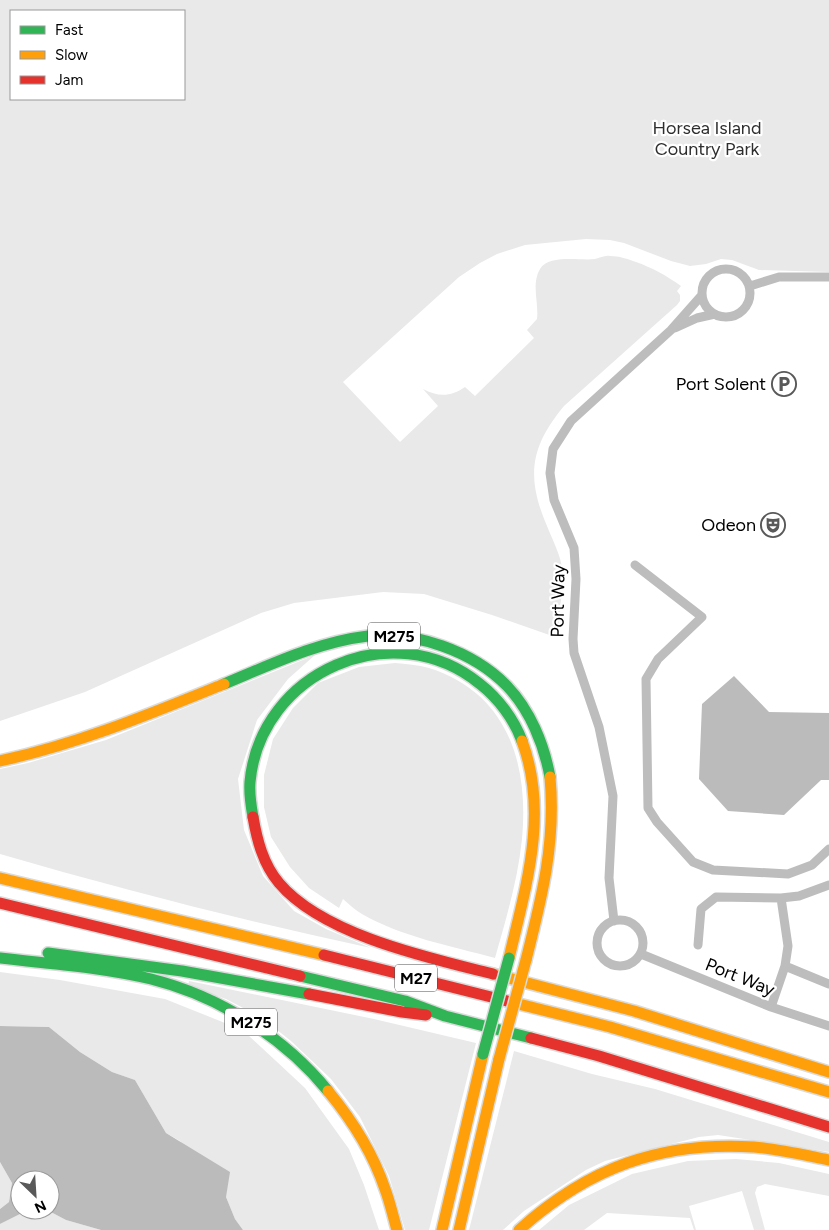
<svg xmlns="http://www.w3.org/2000/svg" width="829" height="1230" viewBox="0 0 829 1230" font-family="Figtree,sans-serif">
	<style>
		.green { fill: #e9e9e9; fill-rule: evenodd }
		.water { fill: #bbb }
		.lines { fill: none; stroke-linecap: round; stroke-linejoin: round }
		.fast-casing { stroke: #dbdbdb; stroke-width: 14 }
		.slow-casing { stroke: #dbdbdb; stroke-width: 14 }
		.jam-casing { stroke: #dbdbdb; stroke-width: 14 }
		.street { stroke: #bdbdbd; stroke-width: 9 }
		.fast { stroke: #30b455; stroke-width: 11 }
		.slow { stroke: #ff9f0a; stroke-width: 11 }
		.jam { stroke: #e5322d; stroke-width: 11 }
		.fast-bridge-casing { stroke: #dbdbdb; stroke-width: 14; stroke-linecap: butt }
		.slow-bridge-casing { stroke: #dbdbdb; stroke-width: 14; stroke-linecap: butt }
		.fast-bridge { stroke: #30b455; stroke-width: 11 }
		.slow-bridge { stroke: #ff9f0a; stroke-width: 11 }
		.labels { text-anchor: middle; dominant-baseline: central; stroke-width: 4.5; stroke-linejoin: round; paint-order: stroke }
		.shield { fill: #fff; stroke: #4c4c4c; stroke-width: 1 }
		.shield-label { font-size: 16px; font-weight: bold; fill: #000 }
		.park-label { font-size: 18px; fill: #2e2e2e; stroke: #fff }
		.poi-label { font-size: 18px; fill: #000; stroke: #fff; text-anchor: end }
		.street-label { font-size: 18px; fill: #000; stroke: #fff }
	</style>
	<rect width="100%" height="100%" fill="#fff"/>
	<path class="green" d="M0,0H829V272L759,270L732,260L721,259L706,264L690,266L671,261L624,243L610,240L586,239L525,245L497,254L480,263L459,277L343,382L400,442L438,406L423,389C438,397 451,397 465,387L475,396L534,338L527,330L537,319C539,303 531,284 540,269C549,254 580,261 595,259C600,258 605,255 610,256C619,256 628,259 636,262C653,268 667,276 681,286L677,291L680,295V301L677,305L564,406C530,447 526,477 547,526C553,541 561,556 563,573C564,582 562,591 561,600C559,612 559,625 558,638L492,615L424,594L383,592L294,603L261,613L85,692L0,721ZM11,11H184V99H11Z
		M315,655L288,679L257,720L238,779L244,830L263,876L294,911L326,929L371,948C246,921 123,890 0,854V769L28,763L106,740Z
		M395,663C406,664 418,665 429,668C508,693 529,764 522,839C518,879 506,919 495,958C451,946 402,937 362,914C355,910 349,904 343,899L339,908L309,888L290,867L271,837L264,807V775L273,739L293,708L318,683L359,667Z
		M0,972L60,980L165,999L230,1025L247,1034L305,1088L349,1149L364,1185L379,1230H243L235,1219L226,1197L180,1141L166,1133L135,1080L112,1072L80,1052L49,1027L0,1026Z
		M189,981L374,1019L476,1043L429,1230H405L389,1176L360,1117L331,1079L291,1041L262,1018L226,999L188,986Z
		M514,1051L592,1074L655,1089L829,1142V1152L718,1135L699,1137L605,1161L586,1170L524,1211L503,1230H469Z
		M736,1159L779,1163L829,1174V1196L765,1184L757,1187L755,1193L765,1230H754L742,1191L689,1206L696,1230H694L690,1218L607,1213L584,1230H539L569,1205L632,1174L688,1161Z
		M0,1162L12,1183L9,1202L0,1209Z
		M28,1210H47L66,1220L101,1230H0V1224Z"/>
	<path class="water" d="M734,676L769,712L829,713V780H821L784,815L728,811L699,779L702,704Z
		M0,1026L49,1027L80,1052L112,1072L135,1080L166,1133L230,1172L226,1197L235,1219L243,1230H101L66,1220L47,1210H50V1180H20V1210H28L0,1224V1209L9,1202L12,1183L0,1162Z"/>
	<g class="lines">
		<defs>
			<path id="fast" d="M224,684C270,665 317,642 368,636C415,631 473,651 507,686C530,710 544,744 550,777
				M253,817C251,806 249,794 250,782C260,672 393,613 480,684C498,698 514,719 522,741
				M48,953L182,971L309,994
				M0,958C50,964 102,967 151,979C219,996 284,1037 328,1091
				M300,976L405,1001L445,1016L531,1038"/>
			<path id="slow" d="M0,761C78,744 150,714 224,684
				M0,878L324,955
				M509,958C526,886 549,813 522,741
				M526,960C542,897 556,842 550,777
				M493,974L634,1011L829,1072
				M507,1001L610,1027L829,1092
				M328,1091C352,1120 373,1153 385,1189C390,1202 393,1216 397,1230
				M442,1230L483,1054
				M459,1230L499,1059
				M519,1230C588,1168 660,1141 754,1147C779,1149 804,1155 829,1160"/>
			<path id="jam" d="M253,817C257,840 263,864 279,883C323,935 429,958 493,974
				M0,903L300,976
				M324,955L507,1001
				M309,994L402,1012L426,1015
				M531,1038L599,1056L829,1127"/>
		</defs>
		<use href="#fast" class="fast-casing"/>
		<use href="#slow" class="slow-casing"/>
		<use href="#jam" class="jam-casing"/>
		<path class="street" d="M702 293a24 24 0 1 1 48 0a24 24 0 1 1-48 0Z
			M750,286L779,277H829
			M675,328L697,318L715,314
			M635,565L702,617L658,659L646,679L648,808L657,822L693,862L713,870L788,874L812,865L829,849
			M597 943a23 23 0 1 1 46 0a23 23 0 1 1-46 0Z
			M614,921L609,878L613,796L599,727L574,653L573,639L576,579L574,548L554,500L550,473L553,449L571,421L671,330L702,295
			M698,945L701,909L716,897L781,898L799,896L829,885
			M641,954L771,1007L829,1026
			M785,966L829,984
			M771,1007L785,966L788,946L781,898"/>
		<use href="#fast" class="fast"/>
		<use href="#slow" class="slow"/>
		<use href="#jam" class="jam"/>
		<defs>
			<path id="fast-bridge" d="M483,1054L509,958"/>
			<path id="slow-bridge" d="M499,1059L526,960"/>
		</defs>
		<use href="#fast-bridge" class="fast-bridge-casing"/>
		<use href="#slow-bridge" class="slow-bridge-casing"/>
		<use href="#fast-bridge" class="fast-bridge"/>
		<use href="#slow-bridge" class="slow-bridge"/>
	</g>
	<defs>
		<symbol id="parking-ring" viewBox="-11 -11 22 22"><circle r="9.5" fill="#fff" stroke="#595959" stroke-width="1.5"/><path d="M-3.5-5.5H1a3.5 3.5 0 0 1 0 7H-1V5.5H-3.5ZM-1-3.4V-.6H.8a1.4 1.4 0 0 0 0-2.8Z" fill="#595959"/></symbol>
		<symbol id="theatre-ring" viewBox="-11 -11 22 22"><circle r="9.5" fill="#fff" stroke="#595959" stroke-width="1.5"/><path d="M-5-5.5Q0-4 5-5.5V0Q5 5 0 6Q-5 5-5 0ZM-3.3-2.5H-1v1.5H-3.3ZM1-2.5H3.3v1.5H1ZM-2.8 1Q0 5.5 2.8 1Z" fill="#595959"/></symbol>
	</defs>
	<g fill-rule="evenodd">
		<use href="#parking-ring" x="770" y="370" width="28" height="28"/>
		<use href="#theatre-ring" x="759" y="511" width="28" height="28"/>
	</g>
	<g class="labels">
		<g class="shield">
			<rect x="368" y="622.5" width="52" height="27" rx="4"/>
			<rect x="395" y="964.5" width="42" height="27" rx="4"/>
			<rect x="225" y="1008.5" width="52" height="27" rx="4"/>
		</g>
		<g class="shield-label">
			<text x="394" y="636">M275</text>
			<text x="416" y="978">M27</text>
			<text x="251" y="1022">M275</text>
		</g>
		<g class="park-label">
			<text x="707" y="128">Horsea Island<tspan x="707" dy="21">Country Park</tspan></text>
		</g>
		<g class="poi-label">
			<text x="766" y="384">Port Solent</text>
			<text x="756" y="525">Odeon</text>
		</g>
		<g class="street-label">
			<text transform="translate(558 601) rotate(-89)">Port Way</text>
			<text transform="translate(740 977) rotate(22)">Port Way</text>
		</g>
	</g>
	<rect x="10" y="10" width="175" height="90" fill="#ffffff" stroke="#999999"/>
	<rect x="20" y="26" width="25" height="8" fill="#30b455" stroke="#999999"/>
	<text x="55" y="35" font-size="15" fill="#000000">Fast</text>
	<rect x="20" y="51" width="25" height="8" fill="#ff9f0a" stroke="#999999"/>
	<text x="55" y="60" font-size="15" fill="#000000">Slow</text>
	<rect x="20" y="76" width="25" height="8" fill="#e5322d" stroke="#999999"/>
	<text x="55" y="85" font-size="15" fill="#000000">Jam</text>
	<g transform="translate(35 1195) rotate(155)"><circle r="24" fill="#ffffff" stroke="#999999"/>
	<path d="M0-4L9 19L0 12L-9 19Z" fill="#595959"/>
	<text y="-8" font-size="14" font-weight="bold" text-anchor="middle" fill="#000000">N</text>
	</g>
</svg>
